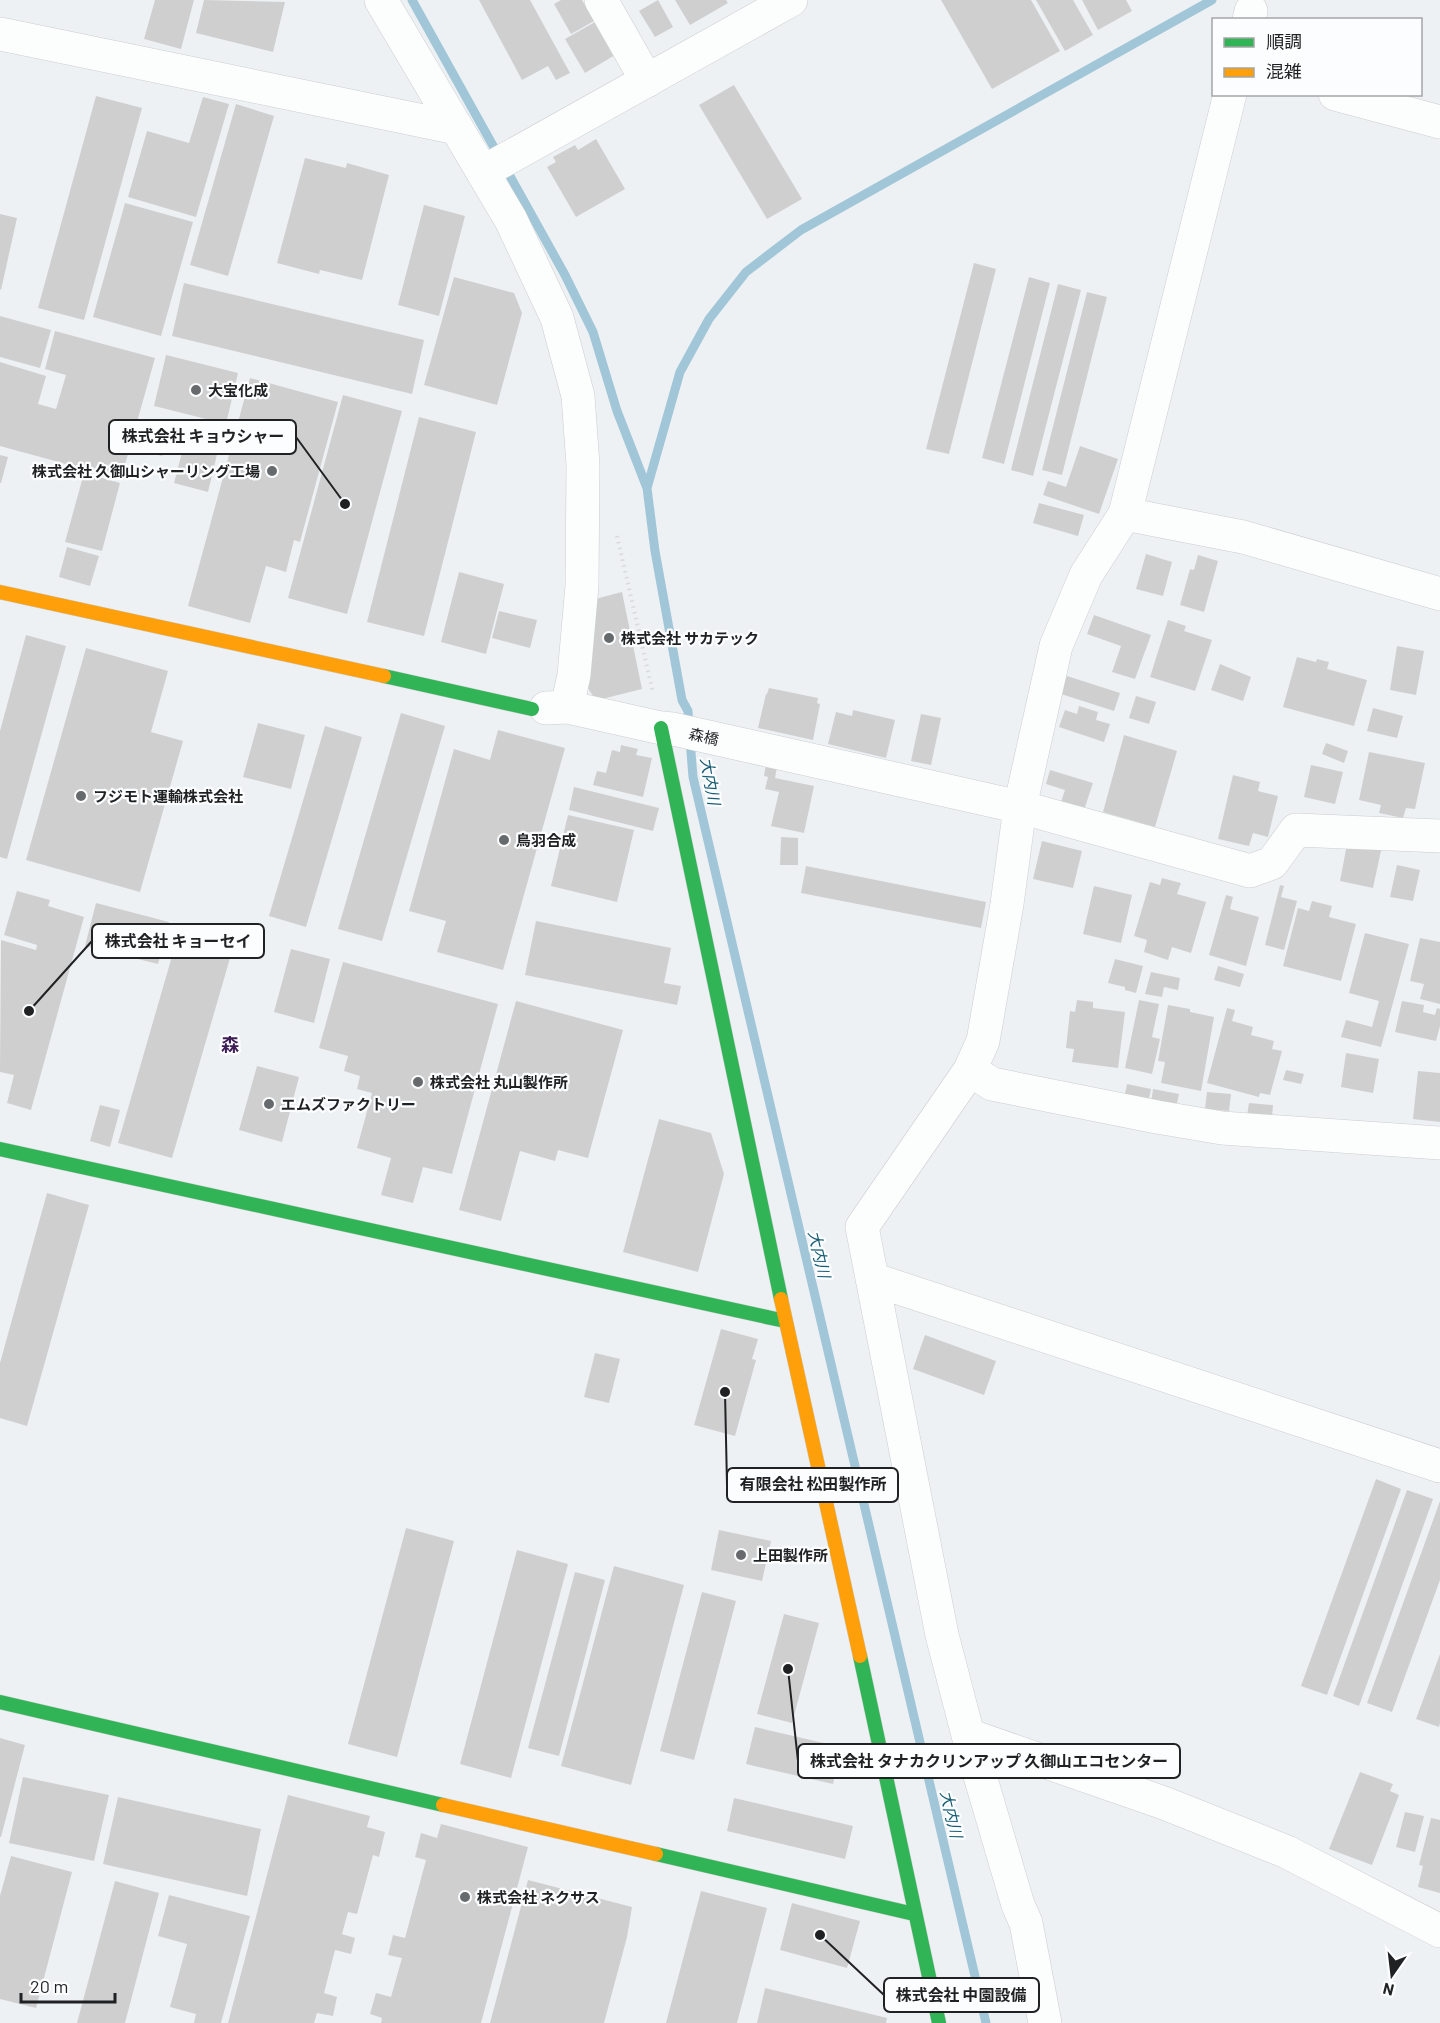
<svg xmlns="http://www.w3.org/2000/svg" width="1440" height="2023" viewBox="0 0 1440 2023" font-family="Barlow,'Noto Sans JP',sans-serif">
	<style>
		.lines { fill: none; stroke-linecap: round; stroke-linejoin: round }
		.stream { stroke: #a0c6d7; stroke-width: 9 }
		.building { fill: #cfcfd0 }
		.street-casing { stroke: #cbced0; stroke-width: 34 }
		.fast-casing { stroke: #cbced0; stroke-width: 15 }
		.slow-casing { stroke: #cbced0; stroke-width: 15 }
		.path { stroke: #d8d9da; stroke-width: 4; stroke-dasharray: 1.5 4.5; stroke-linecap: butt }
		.street { stroke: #fcfdfd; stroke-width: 33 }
		.fast { stroke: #30b455; stroke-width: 14 }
		.slow { stroke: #ff9f0a; stroke-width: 14 }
		.poi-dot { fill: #676a6c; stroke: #fcfdfe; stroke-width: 2 }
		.labels { text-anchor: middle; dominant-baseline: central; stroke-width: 4.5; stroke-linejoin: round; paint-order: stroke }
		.poi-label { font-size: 15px; font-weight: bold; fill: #1f2123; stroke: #fcfdfe; text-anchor: start }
		.street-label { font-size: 15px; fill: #1f2123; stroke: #fcfdfe }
		.water-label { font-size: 16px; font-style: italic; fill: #185d74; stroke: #fcfdfe }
		.quarter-label { font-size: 18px; font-weight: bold; fill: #3e1d54; stroke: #fcfdfe }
		.leader { fill: none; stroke: #1f2123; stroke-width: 2 }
		.callout-dot { fill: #1f2123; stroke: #fcfdfe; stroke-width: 2 }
		.callout { fill: #fcfdfe; stroke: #1f2123; stroke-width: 2 }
		.callout-label { font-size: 16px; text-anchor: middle; font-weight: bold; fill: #1f2123 }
	</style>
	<rect width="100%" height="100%" fill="#eef1f4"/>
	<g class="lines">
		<path class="stream" d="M412,0L565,275L593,332L617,411L647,488L655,551L682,700L688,711L689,726
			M647,488L680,372L709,319L746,272L801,230L1212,0
			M690,740L693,777L986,2023"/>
	</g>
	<path class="building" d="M155,0H194L181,49L144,39Z
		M204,0L285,2L273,52L196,33Z
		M479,0H530L570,73L556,80L548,66L522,80Z
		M561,0H582L594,21L571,34L554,4Z
		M658,0L673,27L655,37L639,11Z
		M675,0H726L728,3L690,25Z
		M941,0H1031L1060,51L992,89Z
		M1036,0H1073L1093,35L1065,51Z
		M1082,0H1126L1132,11L1098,30Z
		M595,22L615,55L585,73L565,39Z
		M734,85L802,199L767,219L699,105Z
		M96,96L142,108L84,320L38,308Z
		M203,97L229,104L196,217L128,197L147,131L189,143Z
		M236,104L274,116L228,276L190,265Z
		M596,139L625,189L576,217L547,167L556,162L553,157L575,145L578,150Z
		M305,158L346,168L347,163L389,175L362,280L320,270L319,274L277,263Z
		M125,203L193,222L161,336L93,317Z
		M424,205L465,216L439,316L398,305Z
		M0,214L17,218L1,290L0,289Z
		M974,263L996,269L949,454L926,449Z
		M454,277L514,293L522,313L497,405L424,385Z
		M1029,277L1050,283L1004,464L982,458Z
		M184,283L424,340L412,394L172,336Z
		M1058,284L1081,290L1033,476L1011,470Z
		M1087,292L1107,297L1062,475L1042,470Z
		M0,316L51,330L40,368L0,357Z
		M55,331L155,358L121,479L0,446V362L46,376L38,404L56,409L66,375L45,369Z
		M166,355L238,373L226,424L154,406Z
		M250,378L338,402L300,542L294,540L286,572L266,566L250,623L188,606Z
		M343,395L402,411L347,614L288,598Z
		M419,417L476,432L424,636L367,622Z
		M143,426L168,432L162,456L137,450Z
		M186,437L219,446L208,492L174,483Z
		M1080,446L1118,459L1099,514L1043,495L1048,481L1066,487Z
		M0,455L8,457L1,483H0Z
		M84,473L120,483L102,551L65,542Z
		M1039,503L1084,515L1078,536L1033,523Z
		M67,547L99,556L90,586L59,577Z
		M1146,554L1172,562L1163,596L1136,589Z
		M1198,555L1218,561L1204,612L1180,605L1190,569L1194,570Z
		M459,572L504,584L486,654L441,642Z
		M622,592L642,689L602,699L593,696L580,676L595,599Z
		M499,611L537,620L530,648L492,638Z
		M1094,615L1151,635L1135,679L1112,672L1121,646L1087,634Z
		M1168,620L1186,626L1184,631L1212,640L1195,691L1150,677Z
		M26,635L66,646L7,859L0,857V731Z
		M1397,646L1424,651L1416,695L1390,690Z
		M86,648L168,671L151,732L183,741L140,892L26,860Z
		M1297,657L1316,662L1317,659L1329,662L1327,669L1367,680L1354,726L1283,707Z
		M1220,664L1251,677L1243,701L1211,690Z
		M1067,676L1120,693L1114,711L1061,694Z
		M769,688L818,698L817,703L820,704L813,740L758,728L766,694H767Z
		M1136,696L1156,702L1149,724L1129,718Z
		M1079,706L1098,712L1096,720L1110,724L1104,742L1059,727L1065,710L1077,714Z
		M1373,708L1403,716L1397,738L1367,731Z
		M853,710L895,720L886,758L828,744L836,712L852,716Z
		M401,713L445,726L382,941L338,929Z
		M921,714L941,718L931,765L911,761Z
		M258,723L305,735L291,789L243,777Z
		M325,726L362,737L306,927L269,916Z
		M498,730L565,748L503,970L437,952L446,921L409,911L454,749L490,760Z
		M1124,735L1177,751L1155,827L1103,812Z
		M1326,743L1348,751L1344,763L1322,754Z
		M621,745L638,749L636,755L652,758L643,797L593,785L597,771L606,773L612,750L620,752Z
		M1369,752L1425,763L1415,809L1406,808L1403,818L1379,813L1381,805L1359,800Z
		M766,764L777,767L775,778L814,786L804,833L771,826L779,792L765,789L768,777L764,776Z
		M1311,765L1343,772L1335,804L1304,797Z
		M1050,770L1093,783L1084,810L1061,802L1065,790L1046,784Z
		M1233,775L1260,782L1258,791L1278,796L1268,837L1253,833L1249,846L1218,839Z
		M574,787L659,808L653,831L569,810Z
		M568,815L634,830L617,902L551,886Z
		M781,837L798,838V865H780Z
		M1348,839L1382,846L1373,888L1340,881Z
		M1042,841L1082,851L1073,888L1033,879Z
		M1397,865L1420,870L1413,901L1390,897Z
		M806,866L986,902L981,928L801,893Z
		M1162,878L1181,883L1177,894L1206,902L1191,953L1172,947L1168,960L1144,952L1147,940L1134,936L1150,882L1160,885Z
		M1280,885L1284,886L1281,897L1297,901L1284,950L1265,945Z
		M1094,886L1132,895L1121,943L1083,934Z
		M17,891L50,900L48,906L84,917L31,1110L7,1103L14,1075L0,1072L1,940L36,950L37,945L4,935Z
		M1226,895L1233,897L1230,909L1259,917L1246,966L1209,955Z
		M1312,901L1332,906L1329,917L1356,924L1341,981L1283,966L1298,908L1309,911Z
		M96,903L169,922L158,964L85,946Z
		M536,921L671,948L664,983L681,986L677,1005L525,975Z
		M181,925L235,941L172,1158L118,1143Z
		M1365,933L1409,944L1381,1047L1341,1037L1346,1020L1372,1027L1379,1001L1349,993Z
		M1420,938L1440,942V1004L1420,999L1424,984L1410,981Z
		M291,949L330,959L314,1023L274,1012Z
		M1115,959L1143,966L1136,993L1125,990V987L1108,983Z
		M343,962L498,1004L452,1174L423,1167L413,1203L381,1195L391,1158L357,1148L372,1093L357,1089L360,1076L344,1071L348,1056L319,1048Z
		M1218,966L1244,974L1240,987L1214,980Z
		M1151,972L1180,978L1178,990L1164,987L1162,997L1145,994Z
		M1077,1000L1093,1002V1008L1125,1012L1118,1068L1072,1062L1074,1049L1066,1048L1070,1011L1075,1012Z
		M1139,1000L1159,1004L1152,1037L1160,1039L1152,1074L1125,1068Z
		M516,1001L623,1030L588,1158L558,1150L555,1161L520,1151L501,1221L459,1210Z
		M1402,1001L1424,1005L1423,1012L1435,1015L1437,1008L1440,1009V1026L1436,1041L1395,1032Z
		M1168,1005L1190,1009V1012L1214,1017L1201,1091L1161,1083L1165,1062L1158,1061Z
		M1227,1008L1235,1010L1232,1021L1253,1027L1251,1035L1274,1041L1272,1049L1282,1051L1270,1095L1260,1093L1259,1097L1207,1083Z
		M1346,1053L1379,1059L1373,1093L1341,1087Z
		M257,1066L299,1077L282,1142L239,1130Z
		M1286,1070L1304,1074L1301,1084L1283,1080Z
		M1418,1071L1440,1073V1122L1413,1119Z
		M1127,1084L1151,1089L1149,1099L1125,1094Z
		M1153,1089L1179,1094L1176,1108L1151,1103Z
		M1207,1092L1231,1094L1229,1111L1205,1109Z
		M1249,1103L1273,1105L1272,1118L1247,1116Z
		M100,1105L120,1110L110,1147L90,1141Z
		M659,1119L711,1133L724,1174L698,1272L623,1252Z
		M47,1193L89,1205L27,1426L0,1418V1363Z
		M721,1329L758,1339L752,1359L756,1360L735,1436L694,1425Z
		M925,1335L996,1361L984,1395L913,1369Z
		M595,1353L620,1359L609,1403L584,1397Z
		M1376,1479L1401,1489L1327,1695L1301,1686Z
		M1407,1490L1433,1499L1359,1706L1333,1696Z
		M1440,1501V1580L1392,1712L1367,1703Z
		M406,1528L454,1541L397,1757L348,1744Z
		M719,1530L771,1541L762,1581L711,1570Z
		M517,1550L568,1564L511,1778L460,1764Z
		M614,1566L684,1585L631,1785L561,1766Z
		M575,1572L605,1580L559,1756L528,1748Z
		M702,1592L736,1601L694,1760L660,1751Z
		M784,1614L819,1623L792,1723L757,1714Z
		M1440,1654V1723L1439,1727L1416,1719Z
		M755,1727L841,1747L833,1784L746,1764Z
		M0,1738L25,1745L1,1837H0Z
		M1360,1772L1393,1784L1390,1791L1399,1795L1372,1865L1329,1849Z
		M23,1777L109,1795L94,1861L9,1843Z
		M288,1795L370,1816L367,1827L385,1832L379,1857L373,1855L357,1914L348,1912L342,1934L355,1938L351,1954L335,1950L324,1993L337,1997L333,2016L317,2013L314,2023H228Z
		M118,1797L261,1829L247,1896L103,1864Z
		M734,1798L853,1826L845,1859L727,1831Z
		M1405,1812L1424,1816L1415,1852L1396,1847Z
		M1431,1818L1440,1820V1893L1418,1887L1423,1866L1419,1865Z
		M441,1824L528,1847L481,2023H381L382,2018L370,2014L376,1993L391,1997L402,1958L388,1955L393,1935L405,1938L426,1860L415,1857L421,1833L437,1838Z
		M11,1856L72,1872L36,2008L0,1999V1896Z
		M528,1880L632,1907L627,1937L604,2023H490Z
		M115,1881L159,1893L125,2023H77Z
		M701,1891L767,1908L737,2023H666Z
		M169,1895L250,1916L221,2023H194L196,2014L170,2007L187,1944L158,1936Z
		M792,1903L860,1921L847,1968L780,1950Z
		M765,1988L887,2018L886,2023H757Z"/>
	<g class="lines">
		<defs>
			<path id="street" d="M381,0L511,220L557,318L578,396L583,465L582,586L574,675L567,707L546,708
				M601,0L647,81
				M1249,20L1251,11
				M0,34L457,128
				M1335,94L1440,122
				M483,172L791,0
				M1125,514L1230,94
				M567,707L661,728L673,729L1020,807L1250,871L1272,863L1296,830L1440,836
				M970,1070L992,1084L1157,1117L1222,1128L1440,1143
				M872,1279L1440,1466
				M968,1735L1164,1803L1287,1852L1440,1931
				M1045,2023L1026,1923L1018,1905L968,1735L942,1635L862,1227L970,1070L983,1041L1007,904L1020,807L1056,646L1086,575L1125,514L1243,537L1440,594"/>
			<path id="fast" d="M384,676L532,709
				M661,728L781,1299
				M0,1149L785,1321
				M860,1656L939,2023
				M0,1702L443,1805
				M656,1854L914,1914"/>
			<path id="slow" d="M0,592L384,676
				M781,1299L860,1656
				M443,1805L656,1854"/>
		</defs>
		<use href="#street" class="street-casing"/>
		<use href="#fast" class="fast-casing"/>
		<use href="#slow" class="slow-casing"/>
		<path class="path" d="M617,536L653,693"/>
		<use href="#street" class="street"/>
		<use href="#fast" class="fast"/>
		<use href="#slow" class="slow"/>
	</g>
	<g class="poi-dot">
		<circle cx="196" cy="390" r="6"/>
		<circle cx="272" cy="471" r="6"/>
		<circle cx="609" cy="638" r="6"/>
		<circle cx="81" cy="796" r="6"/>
		<circle cx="504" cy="840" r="6"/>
		<circle cx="418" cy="1082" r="6"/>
		<circle cx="269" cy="1104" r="6"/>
		<circle cx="741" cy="1555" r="6"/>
		<circle cx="465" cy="1897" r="6"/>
	</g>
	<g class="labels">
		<g class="poi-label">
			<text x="208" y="390">大宝化成</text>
			<text x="260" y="471" text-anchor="end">株式会社 久御山シャーリング工場</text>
			<text x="621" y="638">株式会社 サカテック</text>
			<text x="93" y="796">フジモト運輸株式会社</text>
			<text x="516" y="840">鳥羽合成</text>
			<text x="430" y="1082">株式会社 丸山製作所</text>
			<text x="281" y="1104">エムズファクトリー</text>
			<text x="753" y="1555">上田製作所</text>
			<text x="477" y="1897">株式会社 ネクサス</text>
		</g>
		<g class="street-label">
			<text transform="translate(704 736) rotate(13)">森橋</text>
		</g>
		<g class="water-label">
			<text transform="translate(711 781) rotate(80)">大内川</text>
			<text transform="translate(820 1254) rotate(77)">大内川</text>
			<text transform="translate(952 1814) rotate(77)">大内川</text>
		</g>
		<g class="quarter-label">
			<text x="230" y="1044">森</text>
		</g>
	</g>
	<path class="leader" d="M345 504L296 437M29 1011L92 941M725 1392L727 1485M788 1669L798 1761M820 1935L884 1995"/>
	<g class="callout-dot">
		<circle cx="345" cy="504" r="6"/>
		<circle cx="29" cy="1011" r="6"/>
		<circle cx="725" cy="1392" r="6"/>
		<circle cx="788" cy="1669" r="6"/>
		<circle cx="820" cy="1935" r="6"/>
	</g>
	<g class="callout">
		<rect x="109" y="420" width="187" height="34" rx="6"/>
		<rect x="92" y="924" width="172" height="34" rx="6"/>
		<rect x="727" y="1468" width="171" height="34" rx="6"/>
		<rect x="798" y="1744" width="382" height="34" rx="6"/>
		<rect x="884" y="1978" width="155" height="34" rx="6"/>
	</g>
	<g class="callout-label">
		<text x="203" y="442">株式会社 キョウシャー</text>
		<text x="178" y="947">株式会社 キョーセイ</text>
		<text x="813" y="1490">有限会社 松田製作所</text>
		<text x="989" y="1767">株式会社 タナカクリンアップ 久御山エコセンター</text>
		<text x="961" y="2001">株式会社 中園設備</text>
	</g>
	<rect x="1212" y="18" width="210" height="78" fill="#fcfdfe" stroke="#a4a5a6" stroke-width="1.5"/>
	<rect x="1224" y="38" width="30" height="9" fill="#30b455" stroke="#a4a5a6" stroke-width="1.5"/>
	<text x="1266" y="48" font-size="18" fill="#1f2123">順調</text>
	<rect x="1224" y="68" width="30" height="9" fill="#ff9f0a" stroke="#a4a5a6" stroke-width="1.5"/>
	<text x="1266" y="78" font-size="18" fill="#1f2123">混雑</text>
	<g transform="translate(1392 1975) rotate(194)" stroke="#fcfdfe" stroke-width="4.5" paint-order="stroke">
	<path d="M0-4.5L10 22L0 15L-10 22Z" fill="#1f2123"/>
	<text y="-9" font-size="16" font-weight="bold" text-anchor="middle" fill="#1f2123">N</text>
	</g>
	<path d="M21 1993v9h94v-9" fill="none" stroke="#1f2123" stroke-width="3"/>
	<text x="30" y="1993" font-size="18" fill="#1f2123" stroke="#fcfdfe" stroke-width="4.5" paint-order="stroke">20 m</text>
</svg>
